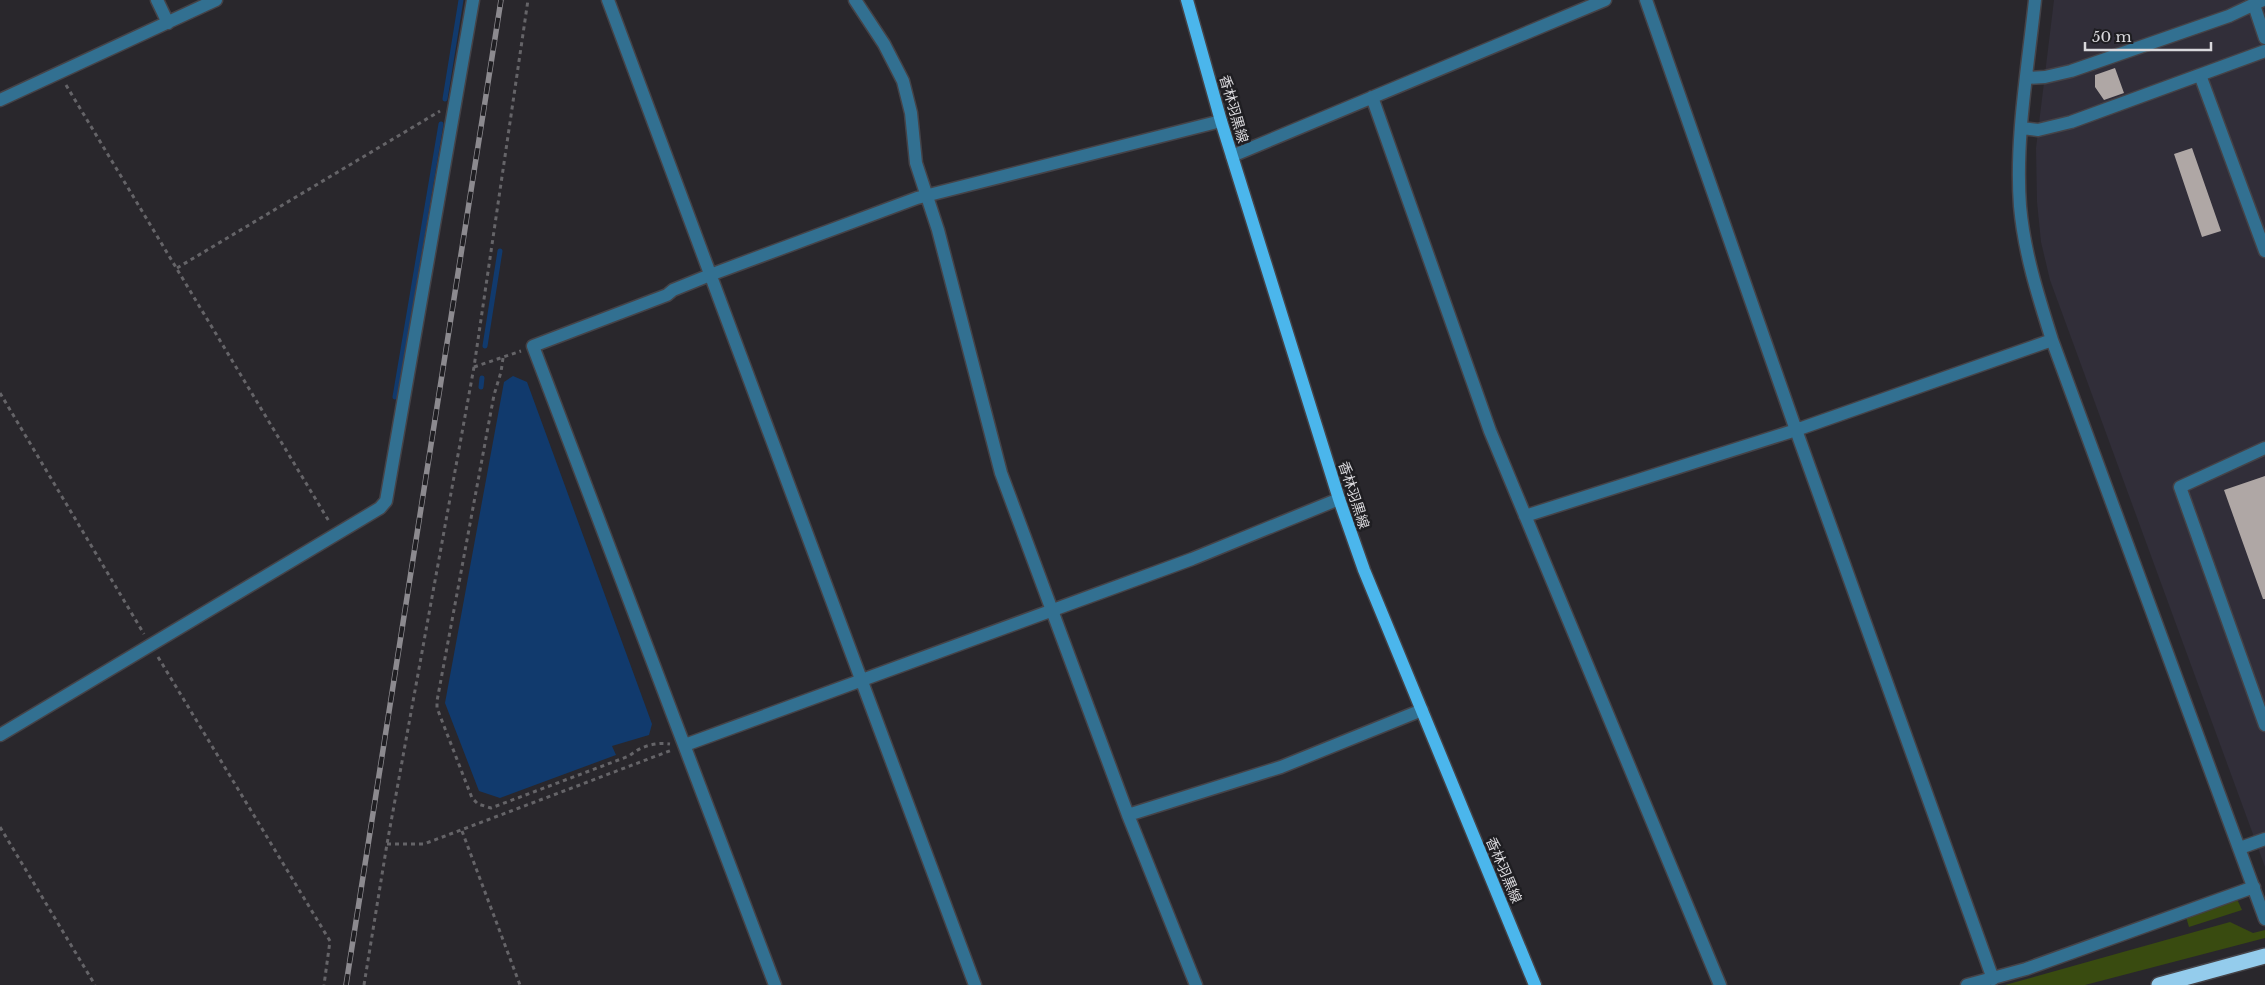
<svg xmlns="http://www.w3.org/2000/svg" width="2265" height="985" viewBox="0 0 2265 985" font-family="'Libre Baskerville','Noto Sans JP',serif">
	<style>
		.built { fill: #312e39 }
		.green { fill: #394b10 }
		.water { fill: #113a6d }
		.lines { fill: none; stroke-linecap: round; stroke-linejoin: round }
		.stream { stroke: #113a6d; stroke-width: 5 }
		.building { fill: #afa7a5 }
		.minor-casing { stroke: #454348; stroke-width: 15 }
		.major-casing { stroke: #454348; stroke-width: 15 }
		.highway-casing { stroke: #454348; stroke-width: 18 }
		.path { stroke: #656468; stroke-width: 3; stroke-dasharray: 4 4; stroke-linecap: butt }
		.minor { stroke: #327091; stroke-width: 12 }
		.major { stroke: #4bb6ec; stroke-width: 12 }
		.highway { stroke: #94ccec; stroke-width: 15 }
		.rail-casing { stroke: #8c8a8f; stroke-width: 5.5 }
		.rail { stroke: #1f1e22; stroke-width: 4; stroke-dasharray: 11; stroke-linecap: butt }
		.labels { text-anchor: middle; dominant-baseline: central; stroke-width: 5; stroke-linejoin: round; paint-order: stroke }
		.street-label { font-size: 14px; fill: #d9d8dc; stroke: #1f1e22 }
	</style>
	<rect width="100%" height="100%" fill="#29272c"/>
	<path class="built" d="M2054,0H2265V867L2050,280L2041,242L2037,202L2036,148Z"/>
	<path class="green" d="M2237,899L2242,910L2189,927L2186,917Z
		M2230,922L2253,933L2265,930V938L2085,985H2005Z"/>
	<path class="water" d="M513,376L527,382L652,724L649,735L612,746L616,755L500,798L479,791L445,703L504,382Z"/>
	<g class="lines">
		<path class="stream" d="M445,99L461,0
			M485,346L500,251
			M481,387L482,378
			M395,397L441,124"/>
	</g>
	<path class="building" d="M2115,68L2124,93L2104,100L2095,87V75Z
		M2192,148L2221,231L2202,237L2174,154Z
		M2265,476V599H2263L2224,490Z"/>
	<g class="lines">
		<defs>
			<path id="minor" d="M157,0L168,23
				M608,0L975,985
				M855,0L884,44L903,81L911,113L916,163L938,230L1001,473L1128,815L1196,985
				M1646,0L1796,430L1993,979
				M2035,0C2028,67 2015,139 2020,206C2024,252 2038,296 2052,340L2265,919
				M2254,5L2265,38
				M2200,75L2265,251
				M2027,78L2045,77L2071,71L2229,16L2263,0
				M1372,97L1490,431L1720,985
				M0,100L216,0
				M2022,128L2038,130L2071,122L2265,51
				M1232,156L1605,0
				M2265,448L2180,487L2265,725
				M1525,516L1796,430L2052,340
				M0,735L380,508L386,501L473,0
				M685,745L1192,559L1339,499
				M1128,815L1281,767L1422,710
				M2240,848L2265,839
				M775,985L533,346L667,295L673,290L710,275L917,198L1221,121
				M1967,985L2026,969L2254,887"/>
			<path id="major" d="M1187,0L1221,121L1339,499L1364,570L1535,985"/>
			<path id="highway" d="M2159,985L2265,956"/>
		</defs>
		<use href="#minor" class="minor-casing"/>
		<use href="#major" class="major-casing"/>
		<use href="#highway" class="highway-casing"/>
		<path class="path" d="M66,85L330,523
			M177,268L440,111
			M503,358L501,372L494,395L437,701V708L472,798L478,804L491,808L629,756C641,746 655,742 670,744
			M474,367L521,351
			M0,393L144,634
			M158,657L330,941L324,985
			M0,827L95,985
			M462,831L520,985
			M387,844H424L672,750
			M364,985L387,844L474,367L528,0"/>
		<use href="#minor" class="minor"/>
		<use href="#major" class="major"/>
		<use href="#highway" class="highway"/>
		<defs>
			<path id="rail" d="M346,985L501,0"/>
		</defs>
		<use href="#rail" class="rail-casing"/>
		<use href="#rail" class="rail"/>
	</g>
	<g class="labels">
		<g class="street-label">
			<text transform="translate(1234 109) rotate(74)">香林羽黒線</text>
			<text transform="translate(1354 495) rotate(72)">香林羽黒線</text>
			<text transform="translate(1504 870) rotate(67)">香林羽黒線</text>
		</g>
	</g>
	<path d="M2085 42v8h126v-8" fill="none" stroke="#d9d8dc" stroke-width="2.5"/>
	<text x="2092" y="42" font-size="15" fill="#d9d8dc" stroke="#1f1e22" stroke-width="4" paint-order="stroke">50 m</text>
</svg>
